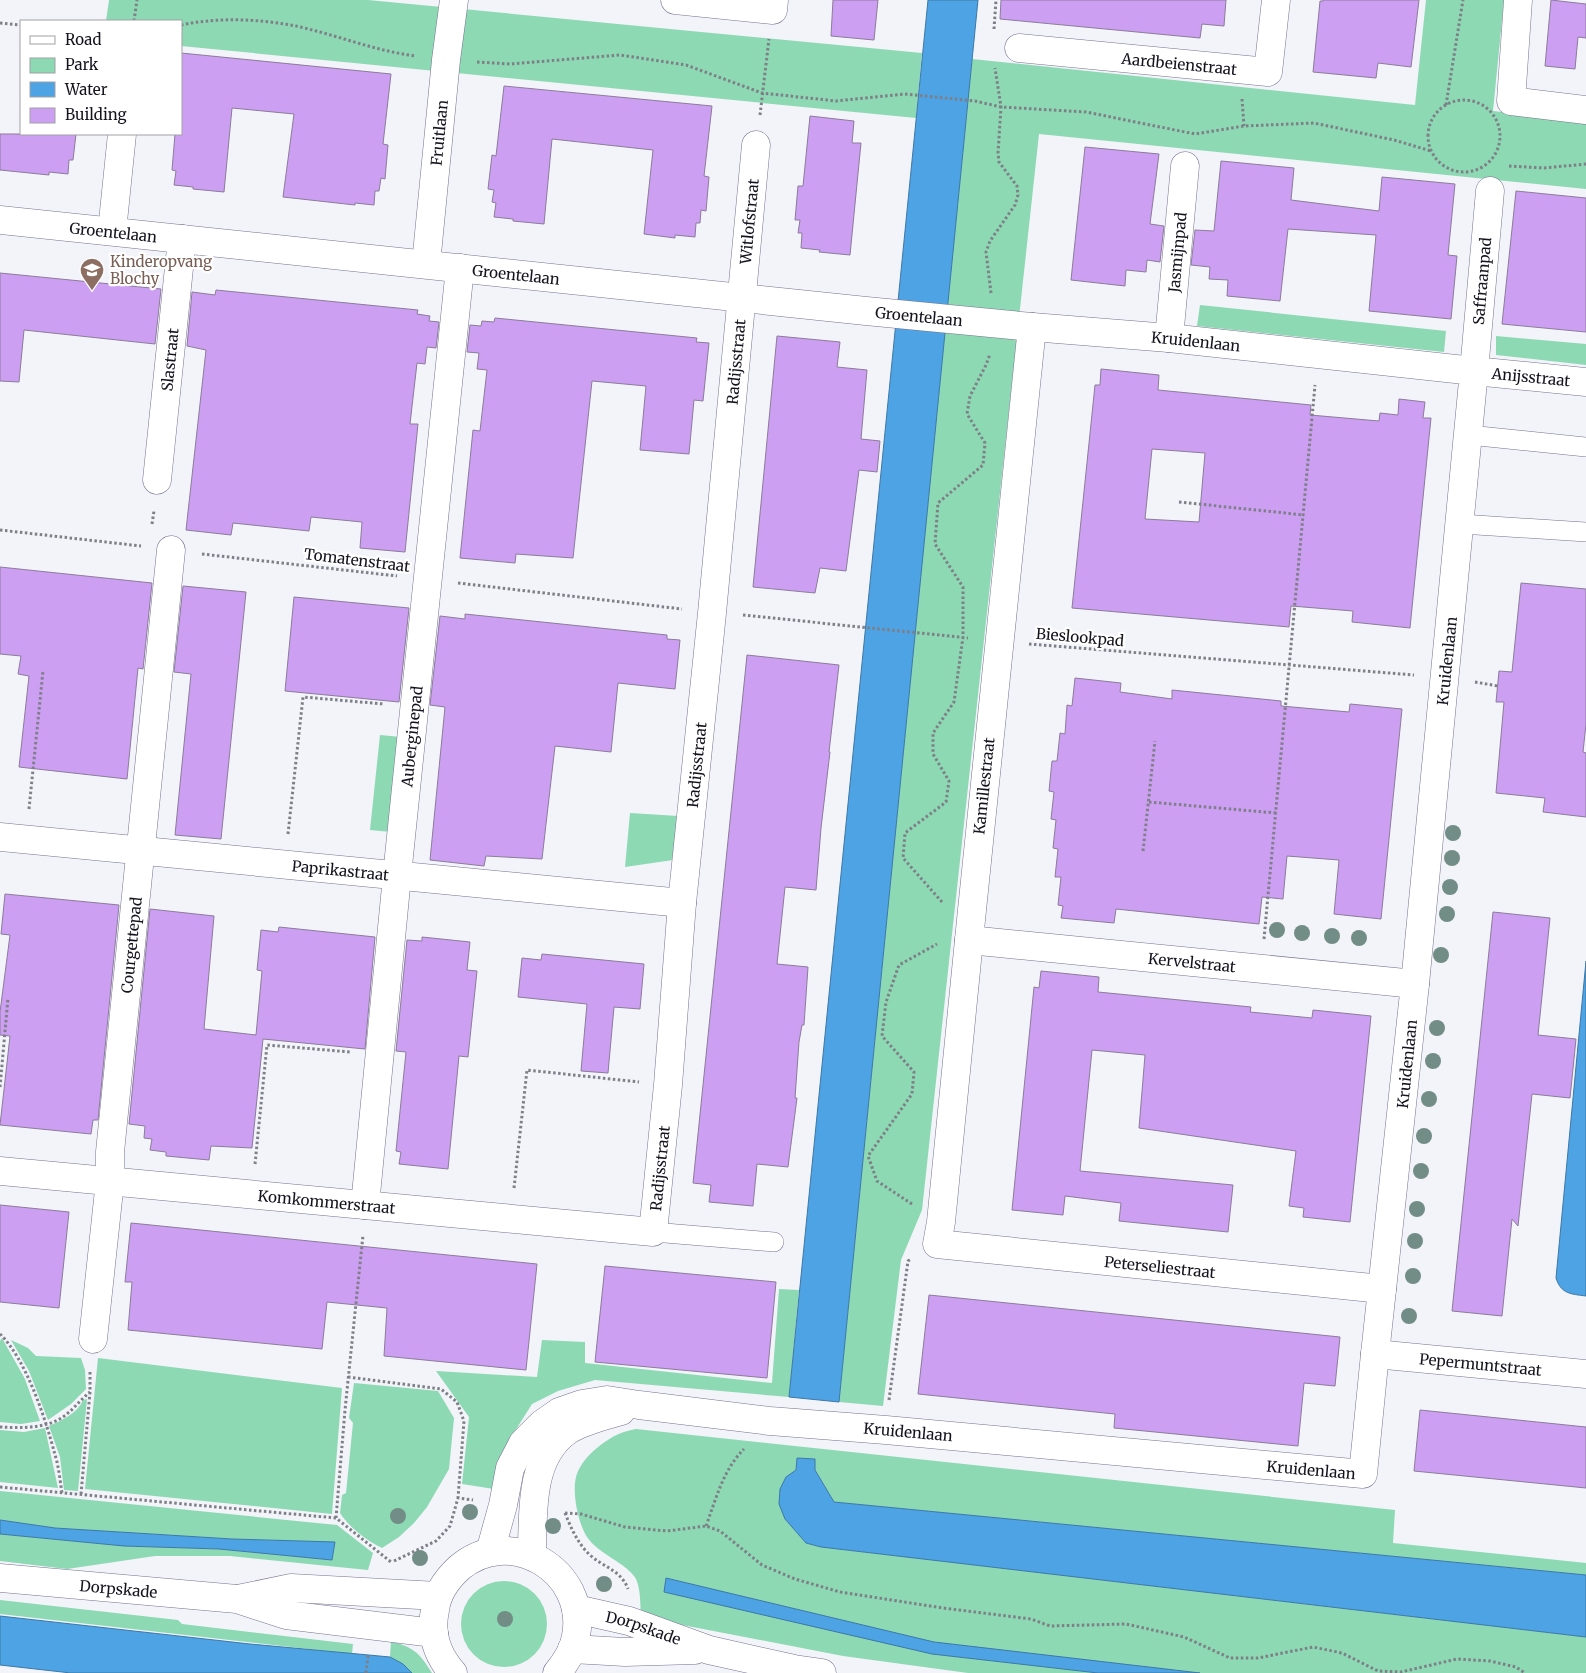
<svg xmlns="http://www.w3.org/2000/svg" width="1586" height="1673" viewBox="0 0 1586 1673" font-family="Merriweather,serif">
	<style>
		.green { fill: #8cd9b3 }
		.water { fill: #4da3e3; stroke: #3c78a8 }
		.building { fill: #cc9ff3; stroke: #8b7c98; fill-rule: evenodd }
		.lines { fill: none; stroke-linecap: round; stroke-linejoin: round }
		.lane-casing { stroke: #767290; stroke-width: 20 }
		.street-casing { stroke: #767290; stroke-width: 29 }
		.secondary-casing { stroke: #767290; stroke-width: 29 }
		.path { stroke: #7f7f88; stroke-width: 3; stroke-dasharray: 2.5 2.5; stroke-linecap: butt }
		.lane { stroke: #fff; stroke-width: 19 }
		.street { stroke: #fff; stroke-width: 28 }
		.secondary { stroke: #fff; stroke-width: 28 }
		.tree { fill: #718d85 }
		.labels { text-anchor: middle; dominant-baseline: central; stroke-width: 4.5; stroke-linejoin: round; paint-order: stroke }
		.street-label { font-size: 15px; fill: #14131e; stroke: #fff }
		.education-label { font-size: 15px; fill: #785e54; stroke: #fff; text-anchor: start }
	</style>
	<rect width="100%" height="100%" fill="#f3f3fa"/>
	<path class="green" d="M109,0H368L922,53L916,118L181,46V21H106Z
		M1426,0H1504L1493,111L1586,121V189L1039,134L922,1210L901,1260L883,1406L839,1402L972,59L1415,105Z
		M1200,305L1446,331L1444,352L1197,326Z
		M1496,336L1586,344V365L1496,355Z
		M380,735L401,737L391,832L370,830Z
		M630,813L678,816L673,860L625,867Z
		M779,1289L799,1290L789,1397L595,1380L558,1391L532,1404L505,1447L494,1489L462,1484L469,1417L436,1371L537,1377L542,1340L585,1342V1363L772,1383Z
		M2,1338L25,1379L40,1421L21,1424L0,1422V1341Z
		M11,1340L28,1348L36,1356L81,1358L85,1370L86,1389L71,1404L48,1420L29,1371Z
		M98,1358L342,1388L332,1514L85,1489Z
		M354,1383L438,1391L454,1418L449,1469L427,1507L414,1523L399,1537L382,1548C366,1540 350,1528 340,1513L342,1495L346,1493L353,1423L349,1418Z
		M87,1399L78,1491L64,1490L60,1457L49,1426C62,1420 77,1414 83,1400Z
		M45,1428L58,1488L0,1482V1430L24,1432Z
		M636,1429L1395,1510L1393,1543L1586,1563V1575L834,1502L815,1470V1459L797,1458L796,1470L786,1477L785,1519L806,1543L821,1547L1586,1637V1673H968L843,1656L641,1617C640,1605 641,1590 636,1579C627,1563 598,1554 587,1537C578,1523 572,1493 576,1477C581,1458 604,1440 621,1433C626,1431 631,1430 636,1429Z
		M0,1491L337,1525L373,1553L368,1570L230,1556H155L67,1569L0,1561V1534L124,1546L219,1549L332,1560L335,1543L232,1539L55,1528L0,1520Z
		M461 1624a43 43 0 1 1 86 0a43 43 0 1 1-86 0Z
		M0,1600L178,1620L182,1624L353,1644L352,1654L0,1614Z
		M391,1641C414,1648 419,1652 432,1673H412L403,1664L390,1657Z"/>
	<path class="water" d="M928,0H978L839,1402L789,1397Z
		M1586,961V1296C1571,1294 1561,1294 1556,1278Z
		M797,1458L815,1459V1470L834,1502L1586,1575V1637L821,1547L806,1543L785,1519L779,1504L780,1489L786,1477L796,1470Z
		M0,1520L55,1528L232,1539L335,1542L332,1560L219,1549L124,1546L0,1534Z
		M666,1578L934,1642L1200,1673H1098L932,1654L664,1592Z
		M0,1616L250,1644L390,1657L403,1664L412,1673H71L0,1665Z"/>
	<path class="building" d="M833,0H878L874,40L831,36Z
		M1001,0H1226L1224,26L1202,24L1200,38L1000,19Z
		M1323,0H1419L1411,67L1378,63L1376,78L1313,72L1320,1H1323Z
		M1551,0L1586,4V38L1578,37L1575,69L1545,66Z
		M181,53L391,74L383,144L388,145L385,179L381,178L379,191H375L374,205L355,203V205L283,197L294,114L232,108L224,192L193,189V187L174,185L176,171L172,170L175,134H181Z
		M504,86L712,106L704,176L709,177L706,211L701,210L700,223H696L695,237L675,235V238L644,234L653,150L552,139L544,224L513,221V219L494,217L496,203L492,202L494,190L488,189L492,155L496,156Z
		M810,116L854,121L852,143H861L850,255L819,252L820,250L801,248L802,233H798L800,220H795L798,186H803Z
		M0,134H76L73,160H69L68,174L49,172V175L0,170Z
		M1085,147L1159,154L1150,224L1164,226L1160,262L1147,260L1146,272L1126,270L1125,286L1071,280Z
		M1221,161L1294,168L1291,200L1379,211L1382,177L1455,184L1448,255L1457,256L1451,319L1369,311L1376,235L1288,229L1280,301L1227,296L1228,280L1209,279L1210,267L1191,265L1195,230L1214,231Z
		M1516,191L1586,198V332L1502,324Z
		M0,273L161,289L155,344L24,330L19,382L0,381Z
		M216,290L418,310L417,314L430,316L429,321L439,322L436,348L427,347L425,364L417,363L410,424H418L405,552L360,548L362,522L311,517L309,531L233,523L231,535L186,530L206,350L187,346L192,292L215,295Z
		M495,318L697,338L696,342L709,343L703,401L694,400L689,454L640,450L646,386L592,381L573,558L516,554L515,563L460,558L473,430L480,431L487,370L477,369L479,353L467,352L470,325L481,326L482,321L494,322Z
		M777,336L840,342L837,367L867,370L861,439L880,441L877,472L859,470L846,571L820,568L815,593L753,587Z
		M1101,369L1159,375L1158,390L1311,405L1310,415L1379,421L1380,413L1398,415L1399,399L1425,402L1423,418H1431L1410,628L1352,622L1353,611L1291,606L1289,627L1072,608L1095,385H1100ZM1152,449L1205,453L1199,522L1145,519Z
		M0,567L152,583L143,669L138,668L127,779L19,767L29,676L18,674L21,656L0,654Z
		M1521,583L1586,589V724L1583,752L1586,753V817L1543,812L1545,798L1496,793L1504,702H1496L1499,671L1512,672Z
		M183,586L246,592L221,839L175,835L191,674L174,672Z
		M294,597L409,608L399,702L285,691Z
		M465,614L667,635V639L680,640L675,689L618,683L611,752L555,746L542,859L486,856L484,866L430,860L445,707L430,705L440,616L465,619Z
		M747,655L839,665L829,752H830L821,828L816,890L785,887L777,964L808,967L804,1025H802L799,1042L795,1098H797L788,1167L757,1164L753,1206L709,1202L711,1185L693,1183Z
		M1075,678L1121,683L1120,692L1172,699V690L1281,701V706L1349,712L1350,704L1402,709L1381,919L1334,914L1339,860L1287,856L1283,899L1262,897L1259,924L1116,909L1114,923L1061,918L1063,906L1058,905L1061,877H1055L1058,849L1053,848L1056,820L1051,819L1054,792L1049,791L1052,761H1057L1060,733L1065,734L1067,705L1072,706Z
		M5,894L119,905L98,1120H93L91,1134L0,1125L10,1036L0,1035V1012L10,935L1,934Z
		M150,909L214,916L204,1029L256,1035L262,971L257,970L261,930L278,932L279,927L375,937L365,1049L263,1039L252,1148L211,1146L209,1160L166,1156V1152L150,1150L152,1139L144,1138L145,1126L129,1124Z
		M1493,912L1550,918L1538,1035L1576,1039L1570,1098L1532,1094L1518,1226L1512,1219L1502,1316L1452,1311Z
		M422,937L470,942L467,970L477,971L468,1057L459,1056L448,1169L399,1164L401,1152L396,1151L406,1052L396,1051L407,940L422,941Z
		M542,954L644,964L640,1009L614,1007L608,1073L581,1071L587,1004L518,997L522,958L541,960Z
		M1041,971L1099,977L1098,992L1251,1007L1250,1012L1312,1018L1313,1010L1371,1016L1350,1222L1303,1217L1304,1208L1289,1206L1296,1151L1139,1128L1145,1055L1092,1050L1080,1171L1233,1185L1228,1232L1119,1221L1121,1203L1065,1196L1063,1215L1012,1210L1034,987L1039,988Z
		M0,1205L69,1212L59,1308L0,1302Z
		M131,1223L537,1264L526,1370L384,1356L387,1308L327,1302L322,1349L128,1330L132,1282H125Z
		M605,1266L776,1282L767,1378L595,1362Z
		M929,1295L1340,1337L1335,1386L1304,1383L1298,1446L1114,1428L1115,1414L918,1394Z
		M1420,1410L1586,1427V1488L1414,1471Z"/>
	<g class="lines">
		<defs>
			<path id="lane" d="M1469,435L1586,447
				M1461,524L1586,532
				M653,1232L774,1242"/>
			<g id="street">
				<path d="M675,0L773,10L774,0"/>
				<path d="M1518,0L1511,101L1586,110"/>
				<path id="s1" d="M1019,48L1268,72L1276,0"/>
				<path id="s2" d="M1490,191L1474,371L1586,382"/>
				<path id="s3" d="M0,220L866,311L1032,327L1169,338L1474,371L1415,984L1375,1354L1363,1474L886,1430L770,1421L639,1405L607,1400L582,1404L559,1412L542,1424L523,1443L510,1468L503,1505L490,1552"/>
				<path d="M112,231L122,134"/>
				<path id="s4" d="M426,264L446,60L454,0"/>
				<path id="s5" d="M1032,327L972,910L941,1222L937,1244L1382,1289"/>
				<path id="s6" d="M1169,338L1185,166"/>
				<path id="s7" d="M157,480L182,239"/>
				<path id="s8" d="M0,837L682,903"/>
				<path id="s9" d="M969,940L1415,984"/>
				<path id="s10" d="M0,1171L653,1232L668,1085L682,903L712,613L756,145"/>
				<path id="s11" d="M365,1205L399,856L460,268"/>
				<path id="s12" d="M93,1339L110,1181V1152L171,550"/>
				<path id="s13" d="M1375,1354L1586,1374"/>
				<path d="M532,1556C533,1514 529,1458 567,1431C582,1421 604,1416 621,1411"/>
			</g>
			<g id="secondary">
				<path id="s14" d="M0,1578L237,1599L286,1615L434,1633"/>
				<path d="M238,1599L291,1588L438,1596"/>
				<path id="s15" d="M576,1609L629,1621L709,1650L794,1669L822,1673"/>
				<path d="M572,1649L625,1652L695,1650"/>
				<path d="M453,1673C437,1655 430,1633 435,1610C437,1593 447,1579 459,1568C510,1524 588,1571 576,1636C574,1650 566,1662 557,1673"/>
			</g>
		</defs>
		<use href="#lane" class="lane-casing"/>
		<use href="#street" class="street-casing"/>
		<use href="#secondary" class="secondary-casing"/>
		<path class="path" d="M134,21L137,0
			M0,23L21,25
			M181,25C218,17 259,19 296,26C337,35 375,51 416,56
			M994,29L996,0
			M477,62L510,64L620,55L686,65L762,93L836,101L904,94L975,101L1001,107L1086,112L1195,134L1244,126L1314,123L1394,140L1431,151
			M1242,99L1244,126
			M1428 136a36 36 0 1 1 72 0a36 36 0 1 1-72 0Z
			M1446,105L1463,0
			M760,115L769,39
			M1509,166L1544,168L1586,164
			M991,293L986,252L990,241L1015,205L1018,195L1017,186L999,162L998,153L1001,107L995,68
			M1179,502L1304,515
			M152,524L154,511
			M0,530L141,546
			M202,554L397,576
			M458,583L682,609
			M743,615L968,638
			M1029,644L1414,675
			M1475,682L1498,686
			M1149,802L1276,813
			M29,809L43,671
			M288,834L303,697L384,704
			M1143,851L1155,741
			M942,902L903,858L905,833L946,802L949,781L933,754V733L954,702L963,637V587L935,544L938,503L983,465L985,443L967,414L970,396L986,365L990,354
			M1264,939L1315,385
			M0,1087L8,998
			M255,1164L267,1045L350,1052
			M514,1188L527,1070L639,1082
			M912,1204L877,1181L868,1156L912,1094L914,1072L882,1036L886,1002L899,965L937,944
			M0,1334C26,1359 46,1420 55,1455C59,1467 60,1481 62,1493
			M348,1377L441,1389L457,1402L464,1421L458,1498
			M889,1400L908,1261L911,1259
			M0,1427C20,1428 45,1429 63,1417C73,1410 80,1400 90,1392
			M0,1487L336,1518L391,1562
			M81,1494L90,1392V1370
			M565,1513L581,1514L625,1527L667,1531L706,1526L720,1531L762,1565L795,1579L840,1592L943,1608L1031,1619L1050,1626L1126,1624L1184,1637L1230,1658H1258L1313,1647L1342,1653L1378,1671L1401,1672L1457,1659L1490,1661L1516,1667L1525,1673
			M565,1513C571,1528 578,1544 590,1555C603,1567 621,1570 628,1589
			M336,1518L345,1410L363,1235
			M706,1526C716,1499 723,1470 744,1449
			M394,1561L436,1541L450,1526L458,1498L473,1500
			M366,1673L368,1656"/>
		<use href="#lane" class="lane"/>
		<use href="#street" class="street"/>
		<use href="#secondary" class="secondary"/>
	</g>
	<g class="tree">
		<circle cx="1453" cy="833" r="8"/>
		<circle cx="1452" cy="858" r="8"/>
		<circle cx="1450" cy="887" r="8"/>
		<circle cx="1447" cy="914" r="8"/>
		<circle cx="1277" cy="930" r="8"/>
		<circle cx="1302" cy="933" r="8"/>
		<circle cx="1332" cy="936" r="8"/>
		<circle cx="1359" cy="938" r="8"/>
		<circle cx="1441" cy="955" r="8"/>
		<circle cx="1437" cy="1028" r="8"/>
		<circle cx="1433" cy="1061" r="8"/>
		<circle cx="1429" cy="1099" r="8"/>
		<circle cx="1424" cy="1136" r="8"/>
		<circle cx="1421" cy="1171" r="8"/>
		<circle cx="1417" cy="1209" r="8"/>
		<circle cx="1415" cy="1241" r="8"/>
		<circle cx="1413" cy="1276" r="8"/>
		<circle cx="1409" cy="1316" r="8"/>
		<circle cx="470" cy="1512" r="8"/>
		<circle cx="398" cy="1516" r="8"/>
		<circle cx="553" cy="1526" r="8"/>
		<circle cx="420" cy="1558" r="8"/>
		<circle cx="604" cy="1584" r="8"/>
		<circle cx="505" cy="1619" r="8"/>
	</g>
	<defs>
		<symbol id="school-pin" viewBox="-11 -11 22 30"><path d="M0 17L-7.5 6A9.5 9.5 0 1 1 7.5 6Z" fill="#8d6e63" stroke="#fff"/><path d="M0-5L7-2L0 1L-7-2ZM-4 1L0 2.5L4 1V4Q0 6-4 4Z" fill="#fff"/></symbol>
	</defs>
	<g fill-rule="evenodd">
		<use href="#school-pin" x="78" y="256" width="28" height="38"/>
	</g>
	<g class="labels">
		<g class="street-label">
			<text stroke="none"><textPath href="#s1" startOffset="161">Aardbeienstraat</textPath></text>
			<text stroke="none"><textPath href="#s4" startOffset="132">Fruitlaan</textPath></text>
			<text stroke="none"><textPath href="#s10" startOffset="1671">Witlofstraat</textPath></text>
			<text stroke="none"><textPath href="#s3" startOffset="114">Groentelaan</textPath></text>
			<text stroke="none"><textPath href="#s6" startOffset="86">Jasmijnpad</textPath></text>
			<text stroke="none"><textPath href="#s3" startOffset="519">Groentelaan</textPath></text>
			<text transform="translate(1482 281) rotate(-85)">Saffraanpad</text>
			<text stroke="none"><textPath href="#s3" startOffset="924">Groentelaan</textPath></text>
			<text stroke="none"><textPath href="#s3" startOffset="1202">Kruidenlaan</textPath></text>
			<text stroke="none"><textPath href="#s7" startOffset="121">Slastraat</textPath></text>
			<text stroke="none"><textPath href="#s10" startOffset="1530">Radijsstraat</textPath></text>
			<text stroke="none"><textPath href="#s2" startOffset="238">Anijsstraat</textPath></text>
			<text transform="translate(357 560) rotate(7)">Tomatenstraat</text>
			<text transform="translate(1080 637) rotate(5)">Bieslookpad</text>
			<text transform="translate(1447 661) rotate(-84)">Kruidenlaan</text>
			<text stroke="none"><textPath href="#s11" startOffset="471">Auberginepad</textPath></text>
			<text stroke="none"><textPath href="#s10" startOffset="1125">Radijsstraat</textPath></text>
			<text transform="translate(984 786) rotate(-84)">Kamillestraat</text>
			<text stroke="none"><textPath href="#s8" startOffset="342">Paprikastraat</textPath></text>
			<text stroke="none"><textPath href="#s12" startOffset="396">Courgettepad</textPath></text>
			<text stroke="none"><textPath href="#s9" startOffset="224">Kervelstraat</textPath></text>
			<text transform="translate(1407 1064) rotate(-84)">Kruidenlaan</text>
			<text stroke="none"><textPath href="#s10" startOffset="720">Radijsstraat</textPath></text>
			<text stroke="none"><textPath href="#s10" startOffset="328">Komkommerstraat</textPath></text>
			<text stroke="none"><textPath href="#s5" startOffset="1146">Peterseliestraat</textPath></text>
			<text stroke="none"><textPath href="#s13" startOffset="106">Pepermuntstraat</textPath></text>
			<text transform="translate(908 1432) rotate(5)">Kruidenlaan</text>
			<text transform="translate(1311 1470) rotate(5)">Kruidenlaan</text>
			<text stroke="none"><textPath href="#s14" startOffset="119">Dorpskade</textPath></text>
			<text stroke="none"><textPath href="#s15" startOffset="70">Dorpskade</textPath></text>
		</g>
		<g class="education-label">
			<text x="110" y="261">Kinderopvang<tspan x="110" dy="17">Blochy</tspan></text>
		</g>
	</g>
	<rect x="20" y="20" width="162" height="115" fill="#ffffff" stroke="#a1a1a5"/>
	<rect x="30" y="36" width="25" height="8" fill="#ffffff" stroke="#a1a1a5"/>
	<text x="65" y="45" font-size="15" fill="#14131e">Road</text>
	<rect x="30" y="58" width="25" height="15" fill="#8cd9b3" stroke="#a1a1a5"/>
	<text x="65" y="70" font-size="15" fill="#14131e">Park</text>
	<rect x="30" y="82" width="25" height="15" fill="#4da3e3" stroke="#a1a1a5"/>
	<text x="65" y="95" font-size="15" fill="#14131e">Water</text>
	<rect x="30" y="108" width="25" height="15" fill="#cc9ff3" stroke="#a1a1a5"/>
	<text x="65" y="120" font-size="15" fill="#14131e">Building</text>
</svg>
